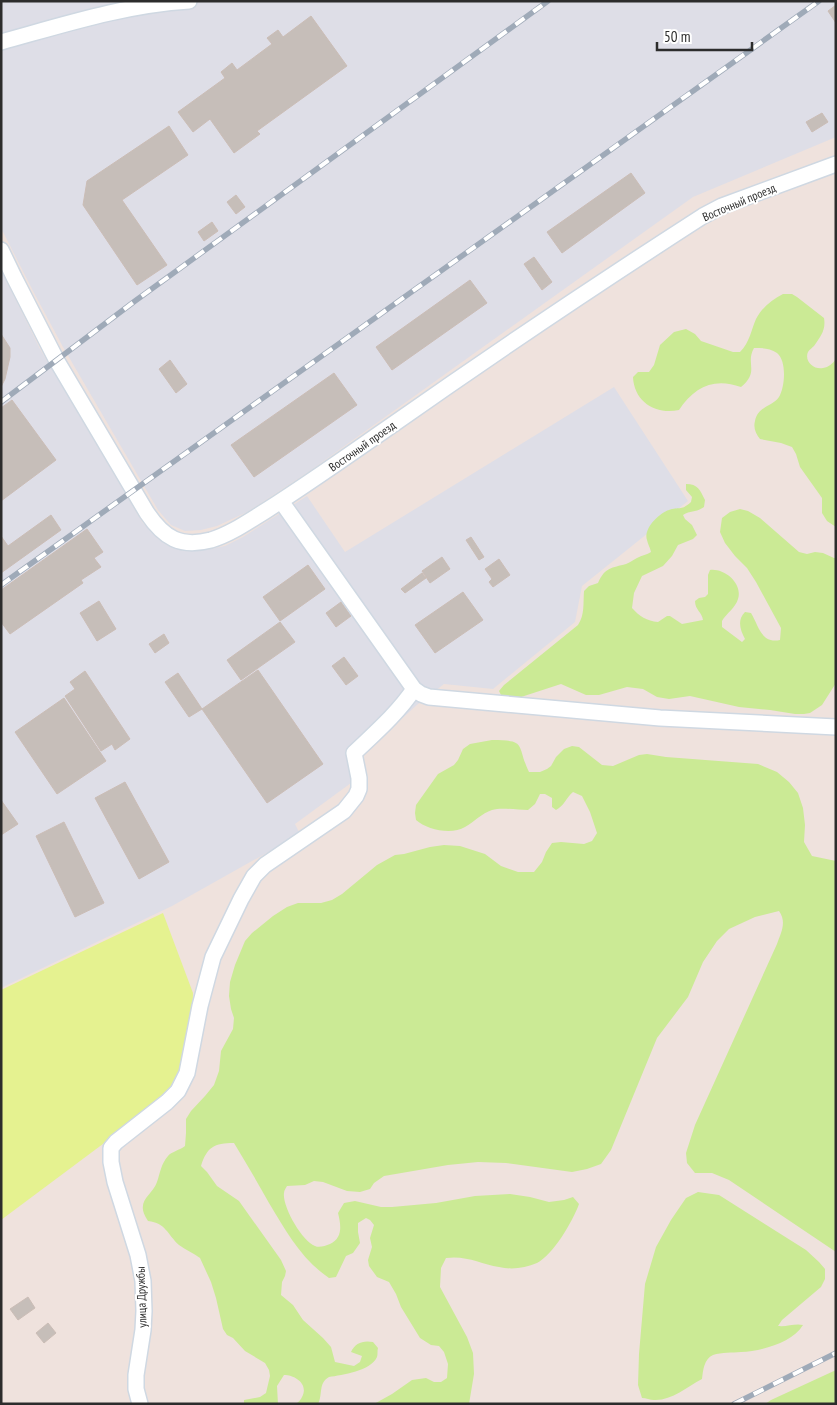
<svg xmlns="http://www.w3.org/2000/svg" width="837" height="1405" viewBox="0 0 837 1405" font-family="'PT Sans Narrow',sans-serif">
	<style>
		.industrial { fill: #dedee7 }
		.green { fill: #cbea95 }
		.pitch { fill: #e5f290 }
		.building { fill: #c6beb9; stroke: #cbbdb6 }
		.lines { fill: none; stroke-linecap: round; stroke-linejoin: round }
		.minor-casing { stroke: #cfd8e2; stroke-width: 18 }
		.minor { stroke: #fff; stroke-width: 15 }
		.rail-casing { stroke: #9faab8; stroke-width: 5.5 }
		.rail { stroke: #fff; stroke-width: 4; stroke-dasharray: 11; stroke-linecap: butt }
		.labels { text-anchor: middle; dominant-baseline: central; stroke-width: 4; stroke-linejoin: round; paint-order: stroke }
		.street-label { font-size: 12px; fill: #2c2c2c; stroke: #fff }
	</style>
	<rect width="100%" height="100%" fill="#efe2dd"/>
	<path class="industrial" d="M1,1H836V137L693,197L311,470L247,512L217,526L201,530L185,531L171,525L158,510L63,347L33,291L1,228Z
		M1,270L40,349L142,522L157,538L167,545L187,551L206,550L225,546L243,537L307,496L345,552L614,387L688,501L582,586L575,622L493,689L444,684L418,704L353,763L351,783L295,824L300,834L172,906L1,988Z"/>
	<path class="green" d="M783,294H792L797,297L824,318C826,330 821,336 814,346C812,348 810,349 808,352C804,361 814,370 823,368C829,367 832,364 836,359V527L827,521L822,513V498L800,467L796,454L792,447L781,443L760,439C756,434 753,428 755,421C758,406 772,407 779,397C785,387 787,361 777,353C770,348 762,348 754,348C745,364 760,371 741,387C714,377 694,387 679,410C656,415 634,402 633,377L638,372H649L654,365L660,345L674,332L686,329L695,334L701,341L733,352H740C750,342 751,330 756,319C762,307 772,300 783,294Z
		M686,484C698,484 700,490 705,500L704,507C695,513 691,510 683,515L685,519L692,525L697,535L693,539L678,545L672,556L663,566L642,576L634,593L632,608C639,616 647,621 658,622L667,616H670L682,624L703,620C702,612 695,610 695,601L699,598L705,597L708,594V575L710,570C724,568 743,583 738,599C736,607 726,614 722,621V627L742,642L745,639C740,630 737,620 745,612L751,613C759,626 761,644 780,640L781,628L756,582L747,568L735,556L725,543L720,532L722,518L730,512L740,509L748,511L760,518L799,552L807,554L815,552L823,553L834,558H836V683L822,705L810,713L804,714H795L770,710L739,707L690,696L669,699L657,697L643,689L627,687L599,695H586L561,684L518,698L510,699L501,695L499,691L504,685L578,625C585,614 583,604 584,591L589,586L598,583C605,567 612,568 626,564C631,562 633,560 637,558C642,555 647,555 651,552C650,547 648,545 647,540C643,529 659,513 669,510C679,506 680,512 691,502L692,497L686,490Z
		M492,740C528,740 516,745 529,772H540L547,769L551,766L556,757L564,749L572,746L579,747L602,765L613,766L639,755L647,754L666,757L758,764L777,772L789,782L798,793L803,808L805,825L804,842L812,856L836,861V1252L729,1180L712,1173H695L687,1163L686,1153L695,1125L777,944C781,933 787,922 779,911L755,917L729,929L717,941L703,962L688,997L657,1038L611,1150L601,1164L587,1169L572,1172L506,1163L478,1162L448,1165L384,1176L374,1183L370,1189L360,1192L347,1191L323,1182L314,1181L305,1185L287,1186C286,1188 284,1190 284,1193C282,1206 302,1241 315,1246C319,1248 325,1246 330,1244C343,1238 341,1225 338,1213L344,1203L355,1201L381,1207H392L436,1203L475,1196L510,1194L530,1197L549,1202L564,1200L573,1197L579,1204C573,1221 553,1255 537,1263C525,1268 512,1270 499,1267C481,1264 466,1255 446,1258L441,1268L440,1287L467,1337L473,1353L474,1374L469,1404H374L392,1394L412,1380L426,1378L434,1382H441L447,1378L448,1364L444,1352L439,1346L431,1345L420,1338L401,1307L396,1294L389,1282L377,1277L369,1266L368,1260L372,1247L370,1238L374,1225L370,1220L366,1218L358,1223V1232L360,1243L353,1253L346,1256L336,1277L329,1278C301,1259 286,1231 269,1203C258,1183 246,1163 234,1143C214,1143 207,1147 201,1166L207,1172L217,1186L239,1201L281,1260L286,1271L285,1276L282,1282L281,1295L293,1305L303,1320L323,1338L331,1347L335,1362L354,1366L360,1362L362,1356L351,1352C355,1343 363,1340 373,1342L378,1348C377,1351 378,1354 377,1357C371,1371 342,1375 329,1377C318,1383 323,1395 318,1404H296C298,1402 301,1400 302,1397C309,1384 295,1375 284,1375L277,1386L278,1404H244V1400L260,1397L266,1393L270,1376L269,1370L265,1363L245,1351L233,1338L227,1335L223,1329L216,1298L211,1282L200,1258C193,1253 186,1250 179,1245C167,1234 166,1223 148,1221C134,1201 152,1196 157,1182C160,1173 161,1164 168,1156C171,1152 180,1150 185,1146L186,1133V1119L191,1111L205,1096L214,1085L219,1071L221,1051L233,1029L234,1018L231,1009L229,996L230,982L235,965L245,941L252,933L273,916L287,907L298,903H321L332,900L342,894L377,865L395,855L404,854L430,847L444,845L460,846L485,854L501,866L518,872H534L542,862L546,852L552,843L561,842L584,844L592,841L597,833L590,812L582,796L573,792C566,798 564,806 556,810L552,807V798L545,794H540L535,804L528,810C517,810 501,807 492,810C482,813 474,822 465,827C452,835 427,830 416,820L415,813L416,805L438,774L454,765L458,760L463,749L470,744Z
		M698,1192L719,1195L806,1250L819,1262L825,1269V1279L821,1287L782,1320L778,1326C787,1327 795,1323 803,1325C792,1343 761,1351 741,1352C732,1353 722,1352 713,1355C704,1359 703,1370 702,1379C687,1387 671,1401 654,1400C650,1400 646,1398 642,1398L638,1385L639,1354L645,1284L656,1247L671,1220L686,1198Z
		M836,1370V1404H765L771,1400Z"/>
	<path class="pitch" d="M163,913L193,993L192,1027L180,1074L171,1090L127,1126L1,1220V990Z"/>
	<path class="building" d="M836,5V23L828,11Z
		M311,16L347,66L257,131L260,134L234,153L210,119L193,132L178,112L225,78L221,72L232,63L237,70L272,44L267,38L278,30L283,37Z
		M822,113L828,122L812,132L806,122Z
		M169,126L188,155L122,200L167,265L137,285L83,205L87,181Z
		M631,173L645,193L562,253L547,232Z
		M236,195L245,207L236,214L227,202Z
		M212,222L218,231L204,241L198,232Z
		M534,257L552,282L542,290L524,264Z
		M470,280L487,303L392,370L376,347Z
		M1,334L10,348V357L5,379L1,387Z
		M170,360L187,384L176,393L159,369Z
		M334,373L357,405L254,477L231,445Z
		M12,400L56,460L1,501V408Z
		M51,515L61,530L1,573V536L8,546Z
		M87,529L103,552L94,558L101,567L81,580L83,583L10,634L1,622V590Z
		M471,537L484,557L479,560L466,540Z
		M442,557L450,569L430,583L422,571Z
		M499,559L510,575L493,587L489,582L492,579L485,569Z
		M308,565L325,589L280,621L263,597Z
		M422,573L426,578L405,593L401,589Z
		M463,592L483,620L435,653L415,625Z
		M99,601L116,629L97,641L80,613Z
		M341,602L351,616L336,627L326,613Z
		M280,622L295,642L241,680L227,660Z
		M164,634L169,643L155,653L149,644Z
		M344,657L358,676L346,685L332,666Z
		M258,670L323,764L267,803L202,709Z
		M85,671L130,739L115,750L112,744L101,751L65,696L75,689L70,682Z
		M178,673L202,709L189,717L165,682Z
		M64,698L106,761L57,794L15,732Z
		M125,782L169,862L139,879L95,798Z
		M1,800L18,824L1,835Z
		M64,822L104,903L75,917L36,836Z
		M28,1297L35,1308L18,1320L10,1309Z
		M48,1323L56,1333L44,1343L36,1333Z"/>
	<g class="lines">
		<defs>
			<path id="minor" d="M1,42C63,25 124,5 189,1
				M1,250L14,277L57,361L147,513C164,538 180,548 211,540C231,534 249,521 267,510C311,482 353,452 395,423C496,352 599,283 703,216L722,206L836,164
				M281,501L414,689L421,694L429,697L660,718L836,727
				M140,1404L136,1389V1375L143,1330L144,1311L143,1281L138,1255L115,1182L111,1162V1148L116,1142L167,1102L178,1091L187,1073L200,1006L213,957L241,899L254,876L265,865L344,811L356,796L359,789V778L354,753C375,733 398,713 414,689"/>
		</defs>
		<use href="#minor" class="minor-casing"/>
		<use href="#minor" class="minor"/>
		<defs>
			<path id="rail" d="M1,402L135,301L548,1
				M1,585L819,1
				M734,1404L836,1353"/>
		</defs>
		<use href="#rail" class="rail-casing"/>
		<use href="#rail" class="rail"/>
	</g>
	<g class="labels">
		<g class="street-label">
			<text transform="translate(739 202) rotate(-23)">Восточный проезд</text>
			<text transform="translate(362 446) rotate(-35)">Восточный проезд</text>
			<text transform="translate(141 1297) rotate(-92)">улица Дружбы</text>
		</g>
	</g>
	<rect width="837" height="1405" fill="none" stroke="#2c2c2c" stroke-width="5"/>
	<path d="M657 42v8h95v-8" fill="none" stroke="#2c2c2c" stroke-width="2.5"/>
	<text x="664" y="42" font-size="15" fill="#2c2c2c" stroke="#ffffff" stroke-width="4" paint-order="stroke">50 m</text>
</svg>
